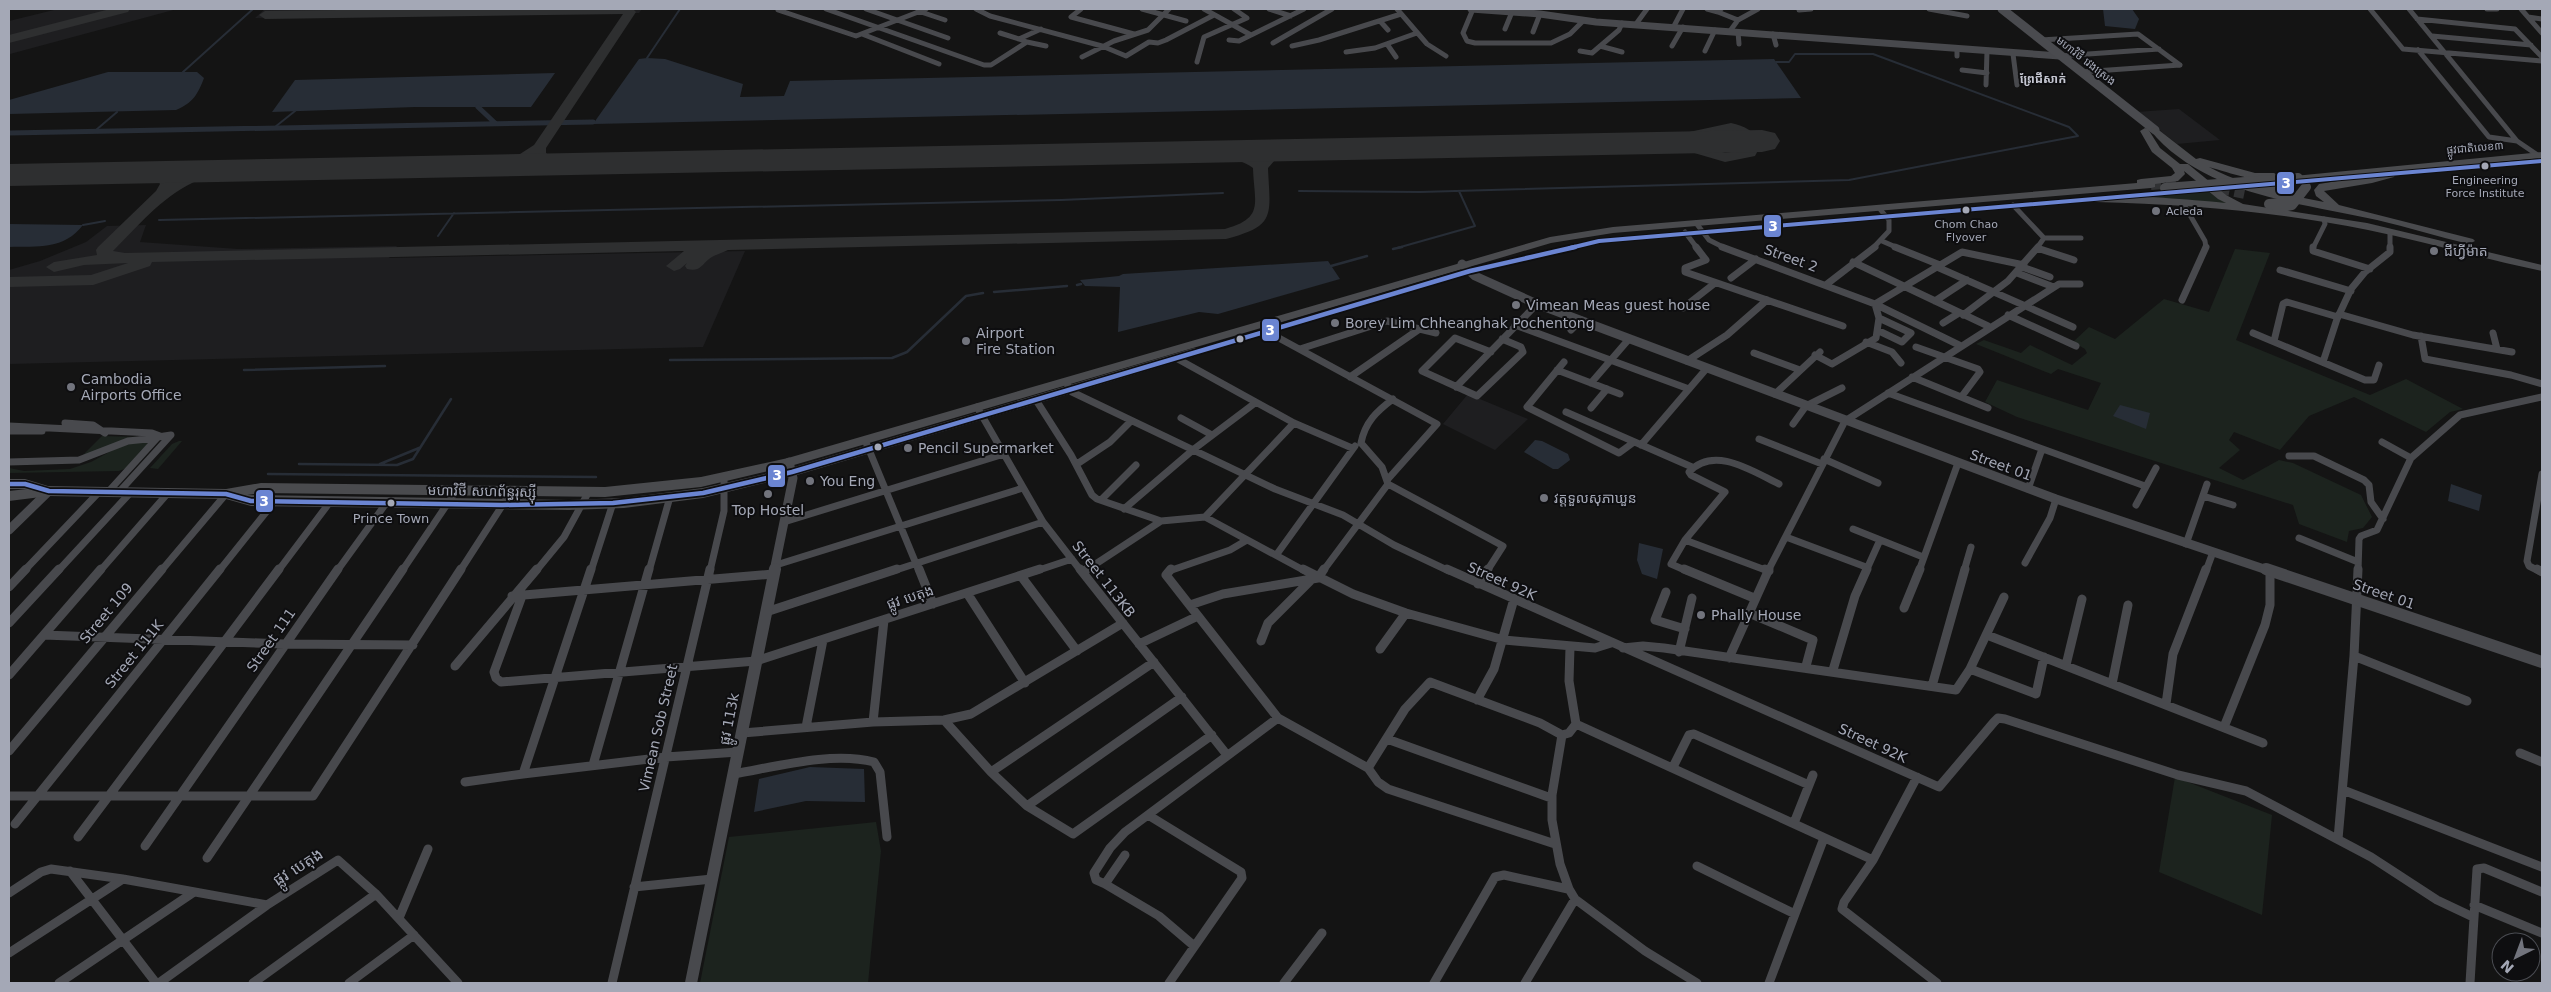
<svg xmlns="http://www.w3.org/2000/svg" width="2551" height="992" viewBox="0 0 2551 992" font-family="'DejaVu Sans','Noto Sans Khmer',sans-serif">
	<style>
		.built { fill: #1e1e20 }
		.green { fill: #1c231e }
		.water { fill: #272d36 }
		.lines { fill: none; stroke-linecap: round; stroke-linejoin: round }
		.stream-far1 { stroke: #272d36; stroke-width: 2 }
		.stream { stroke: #272d36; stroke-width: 2.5 }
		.canal { stroke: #272d36; stroke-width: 5 }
		.taxiway { fill: #2e2f30; fill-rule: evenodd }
		.runway { fill: #2e2f30; fill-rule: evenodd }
		.trunk-tunnel { stroke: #313234; stroke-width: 10; stroke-dasharray: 10 5; stroke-linecap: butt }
		.minor-far2 { stroke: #48494d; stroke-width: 5 }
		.minor-far1 { stroke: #48494d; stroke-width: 7 }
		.minor { stroke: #48494d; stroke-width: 9 }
		.tertiary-far2 { stroke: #48494d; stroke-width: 7 }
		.tertiary-far1 { stroke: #48494d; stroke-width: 9 }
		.tertiary { stroke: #48494d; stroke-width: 12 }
		.primary { stroke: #4a4b4f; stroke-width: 9 }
		.trunk { fill: #4a4b4e; fill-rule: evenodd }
		.trunk-bridge { stroke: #4a4b4e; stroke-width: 10 }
		.bus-1-far1-casing { stroke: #0e0e10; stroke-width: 6 }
		.bus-1-casing { stroke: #0e0e10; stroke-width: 8 }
		.bus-1-far1 { stroke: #6b85d2; stroke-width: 4 }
		.bus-1 { stroke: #6b85d2; stroke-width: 4.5 }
		.bus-dot { fill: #a4a8b6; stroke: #0e0e10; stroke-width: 2 }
		.poi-dot { fill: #72747d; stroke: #0e0e10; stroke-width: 2 }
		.labels { text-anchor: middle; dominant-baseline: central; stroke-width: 4; stroke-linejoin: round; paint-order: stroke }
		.far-street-label { font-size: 11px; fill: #a4a8b6; stroke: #0e0e10 }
		.far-bus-label { font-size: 11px; fill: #a4a8b6; stroke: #0e0e10 }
		.far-poi-label { font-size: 11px; fill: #a4a8b6; stroke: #0e0e10; text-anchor: start }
		.far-neighbourhood-label { font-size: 12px; font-weight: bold; fill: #c5c7d2; stroke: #0e0e10 }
		.bus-label { font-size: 13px; fill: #a4a8b6; stroke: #0e0e10 }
		.poi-label { font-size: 14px; fill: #a4a8b6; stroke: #0e0e10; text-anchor: start }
		.street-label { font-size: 14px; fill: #a4a8b6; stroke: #0e0e10 }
		.near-street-label { font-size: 16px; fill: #a4a8b6; stroke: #0e0e10 }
		.line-badge { stroke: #0e0e10; stroke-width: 2 }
		.badge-label { font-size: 14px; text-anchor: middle; font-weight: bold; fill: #fff }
	</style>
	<rect width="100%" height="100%" fill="#141414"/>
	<path class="built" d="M58,9H177L10,54L9,21Z
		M265,9H642L639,13L255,18Z
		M2179,109L2220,140L2177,144L2136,112Z
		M146,225L140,242L238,249L397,246L389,258L745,251L703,347L9,364V270L40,261L86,242L107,226Z
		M1468,394L1528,419L1495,450L1443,424Z"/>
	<path class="green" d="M2211,191L2237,205L2126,197Z
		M2235,249L2270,253L2236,340L2370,395L2406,379L2463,409L2450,412L2426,432L2354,397L2309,416L2280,450L2234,432L2229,440L2240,450L2219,468L2243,480L2279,460L2293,463L2361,495L2372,517L2363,528L2349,531L2347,542L2299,524L2293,505L2017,417L1985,402L1997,380L2088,410L2101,383L2058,369L2051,374L1976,344L1984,340L2021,353L2030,345L2072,365L2087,353L2085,349L2073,342L2089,327L2115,339L2164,299L2209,312Z
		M102,436L140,437L81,457Z
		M179,441H182L158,469L150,468L172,444Z
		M147,442L148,446L127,468L119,471L9,473V468L24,471L70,469L91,462L124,444Z
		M2175,777L2272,815L2262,915L2159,872Z
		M876,822L881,851L868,983H700L729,837Z"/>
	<path class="water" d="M2103,9H2132L2139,19L2135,29L2105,26Z
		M647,58L665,59L743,84L740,97L784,96L790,81L1774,59L1801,98L593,124L639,59Z
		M108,72H197L204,78C198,94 193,103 176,110L9,114V100Z
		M555,73L531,107H415L272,112L295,80Z
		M9,224L83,225C64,250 38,246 9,247Z
		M1328,261L1340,279L1218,314L1199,312L1118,332L1120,287L1085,286L1080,280L1119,276L1123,274Z
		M2120,405L2150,413L2146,429L2113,416Z
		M1535,440L1542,441L1568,454L1570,460L1558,469H1553L1524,452Z
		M2451,484L2482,495L2479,511L2448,501Z
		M1639,543L1663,549L1657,579L1642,574L1637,560Z
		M810,767L864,769L865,802L806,801L754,812L759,779Z"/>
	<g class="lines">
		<path class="stream-far1" d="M647,58L680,9
			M183,72L253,9
			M275,127L295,111
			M96,130L117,112
			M1299,191L1420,192L1849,180L2078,136L2069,127L1873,54H1795L1789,62H1776
			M159,220L1061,200L1223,193
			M83,225L105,221
			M438,236L454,213
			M1397,248L1475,226L1459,191"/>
		<path class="stream" d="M1393,249L1402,247
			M1331,266L1367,256
			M1077,285L1081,284
			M994,292L1067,286
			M670,360L892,358L907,352L966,296L983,293
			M244,370L385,366
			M299,464L397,465L413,459L451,399
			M380,464L419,448
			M268,474L596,477"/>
		<path class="canal" d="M478,107L495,123
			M9,133L593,122"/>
		<path class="taxiway" d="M110,9H130L128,12L9,43V35Z
			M412,9H633L636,12L546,148V153L551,157L569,161L571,164L569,167C558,170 543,165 534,158L493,169L486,165L488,162L520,154L534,145L623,14L265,19L259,15L265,11Z
			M1731,123C1745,126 1754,131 1762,143L1755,156L1725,162L1684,150L1652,146L1650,143L1652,140ZM1730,132L1740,135L1747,143L1744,150L1725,153L1686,141Z
			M1292,146L1299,150L1297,153L1275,160L1268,168C1270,215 1277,226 1226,239L728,250C722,253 714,255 709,259C701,266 699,272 687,269L685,266L687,263L680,269L674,271L666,266L684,251L152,262L150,266L93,285L9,287V277L91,275L128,263L84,265L54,272L46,267L54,262L97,255L96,250L98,247L156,191L160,184L157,179L141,175L138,172L141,169C152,166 167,170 174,180L192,172L229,166L237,171C230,180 203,177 192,183C161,198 138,226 113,251L125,253L1225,229C1265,218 1254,203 1253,168C1244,161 1230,159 1224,151L1226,148H1236L1260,159L1265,154Z"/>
		<path class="runway" d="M1762,130L1775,133L1780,141L1775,149L1762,152L9,186V164Z"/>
		<path class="trunk-tunnel" d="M2151,185L2181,183
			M2205,186L2245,194"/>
		<path class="minor-far2" d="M826,9L984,65H991L1027,42L1019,39
			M866,9L948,38
			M976,9L990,16L1102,46L1126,56L1149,42L1158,43L1166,40L1214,15
			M1081,9L1071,17L1134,34
			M1142,9L1186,21
			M1204,9L1251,35
			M1269,9L1291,16
			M1397,9L1427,44L1446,56
			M1473,9L1463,33L1467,41L1475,43H1551L1570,34L1583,21
			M1707,9L1718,12
			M1721,9L1718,12L1738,20
			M1929,9L1967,16
			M2370,9L2403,49L2542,61
			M2409,9L2517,141L2539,156
			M2487,9H2497
			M2521,9L2542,33
			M778,10L856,36L926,9
			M1799,10L1811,9
			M918,11L945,20
			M2528,17L2542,19
			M2417,19L2515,29L2542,57
			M1380,21L1388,30
			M1636,24L1647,9
			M1674,26L1683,9
			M1505,29L1512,12
			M1730,31L1738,20L1758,9
			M1533,32L1540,14
			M1738,32L1739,44
			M1000,33L1019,39L1041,29
			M862,34L939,64
			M1773,34L1776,45
			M2432,36L2531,45
			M1229,40L1239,41L1304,9
			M2041,40L2138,34L2180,65
			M1027,42L1046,46
			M1273,43L1332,9
			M1387,44L1396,57
			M1292,46L1319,40L1401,14
			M1600,46L1622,52
			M1672,46L1683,27
			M1957,49V56
			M2418,50L2489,137L2517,141
			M1580,51L1592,53L1619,30L1622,23
			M1705,51L1715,30
			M1346,52L1375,48L1417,33
			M2013,54L2017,85
			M2060,56L2159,49
			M1082,57L1114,41L1148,30L1169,9
			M1197,62L1204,37L1247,18L1234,9
			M1962,70L1987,73
			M2081,72L2180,65
			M1986,85L1987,51
			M2183,203L2205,241L2206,248
			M2013,205L2044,238
			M1696,223L1709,240L1725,248
			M1685,232L1697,248
			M2390,232V248
			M2044,238H2081
			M1882,241L1898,248
			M1873,248L1889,231V220L1879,208
			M2037,248L2044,238
			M2313,248L2325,224L2324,219"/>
		<path class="minor-far1" d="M1696,247L1706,260L1685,268V272L1843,326
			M1722,247L1875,304L1879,318L1876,338L1832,364L1815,355
			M1895,247L1940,265
			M2313,247V251L2370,269
			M2037,248L2074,260
			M1853,262L1988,326
			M1937,267L2073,327
			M2022,267L2050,277
			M2280,270L2351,291
			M2017,273L2051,286
			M1731,278L1756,259
			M1827,284L1875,247
			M2182,300L2206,247
			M1935,301L1967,280
			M1875,304L1962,252L2024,265
			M1875,304L1959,345
			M1683,308L1715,283
			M2339,314L2413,335L2512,352
			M1963,315L2008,281L2038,247
			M2008,315L2076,346
			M1879,318L1911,333L1902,342L1879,331
			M1265,322L1277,337L1437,424L1388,479
			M1943,323L1959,313
			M1515,325L1689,389
			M1571,330L1581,320
			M2253,333L2365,380H2374L2379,365
			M2493,333L2497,349
			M2421,336L2425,359L2511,375L2542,384
			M2274,341L2283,304L2287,302L2338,317
			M1866,342L1892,352L1901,363
			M1916,347L1978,369L1980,372L1962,396
			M1300,349L1387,321L1436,333
			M1491,352L1455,338L1422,371L1477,396L1523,352L1521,347L1502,339
			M1754,353L1800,370
			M1176,358L1294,423L1352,448
			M1687,361L1727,335L1767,300
			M1564,362L1527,407L1619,453L1634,442
			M2323,362L2337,319L2351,289L2365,272L2390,252V247
			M1557,370L1620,394
			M1350,377L1418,330
			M1912,377L1988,408
			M1591,383L1629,339
			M1068,386L1072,392L1275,489L1343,515L1394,545L1449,571
			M1456,387L1537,304
			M1888,393L2145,486
			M1775,394L1820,352
			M1036,400L1071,455L1092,495L1097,499L1161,521
			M977,407L1043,522L1081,571
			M1591,408L1607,389
			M1566,412L1692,467
			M1181,418L1212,435
			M65,423L93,425L105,433
			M1793,424L1806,406L1842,388
			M9,426L152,433L160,436
			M9,431H42
			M1759,439L1822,464
			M865,440L919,571
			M2382,442L2411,458
			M1641,445L1707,368
			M2289,456H2314L2364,480L2369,485L2371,502L2383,519
			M1824,459L1878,483
			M9,462L79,460L128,441L157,438
			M1077,464L1110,442L1131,421
			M1388,484L1503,546L1487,571
			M2028,489L2042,449
			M108,492L158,437L171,435L119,492
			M2203,496L2233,505
			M1101,500L1136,465
			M2136,505L2156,468
			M1124,509L1194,449L1255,403
			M1205,517L1294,423
			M784,522L1004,454
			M1853,529L1923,557
			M1786,537L1866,567
			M2299,538L2358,562
			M1685,540L1768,571
			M2186,544L2207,484
			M1277,554L1355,446
			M2025,563L2050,518L2056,499
			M776,565L1023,488
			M24,571L99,492
			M58,571L131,492
			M100,571L168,493
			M161,571L226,494
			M219,571L275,501
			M278,571L330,502
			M337,571L387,502
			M402,571L456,491
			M460,571L511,492
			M536,571L564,537L588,493
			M591,571L613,503
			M649,571L670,497
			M710,571L724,511V478
			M893,571L1043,522
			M1036,571L1072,559
			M1085,571L1161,521L1205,517L1305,571
			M1169,571L1230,550L1247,540
			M1323,571L1388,484L1382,467L1361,443C1365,422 1377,411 1393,399
			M1687,571L1671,564L1685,540L1725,492L1691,475L1689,472C1714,445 1752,471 1779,484
			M1768,571L1845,421L2059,284H2080
			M1866,571L1880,540
			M1919,571L1958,463
			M1964,571L1971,547
			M2206,571L2213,552
			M2358,571L2359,539L2361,536L2377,530L2411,458L2460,415L2542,397
			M2539,571L2529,566L2527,561L2542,474"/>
		<path class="minor" d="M919,569L933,604
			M1080,569L1227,755
			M1171,569L1166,575L1278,718L1368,768L1378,782L1388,789L1555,844
			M1303,569L1353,594L1406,613L1504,640L1595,648L1611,643
			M1447,569L1939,787L1994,722L1998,718L2005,719L2178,775L2246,791L2371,857L2437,900L2473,917
			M1684,569L1754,598
			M1765,569L1769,571
			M2537,569L2542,572
			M1083,572L1087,569
			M1021,576L1077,651
			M1478,584L1488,569
			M9,587L26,569
			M1666,592L1655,620L1685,629
			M967,593L1025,683
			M512,596L774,574
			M522,596L494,672L496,678L501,682L756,661L1040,569
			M1190,605L1223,594L1318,578L1324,569
			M1904,608L1920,569
			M766,612L897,569
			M1749,613L1813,640L1806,666
			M9,623L59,569
			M44,635L284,644L413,645
			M1987,635L2263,743
			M1261,641L1268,623L1311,580
			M1139,644L1198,616
			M1570,647L1569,681L1576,724L1569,733L1562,735L1552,795V820L1560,864L1569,889L1575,899L1645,951L1697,983
			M1623,648L1643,646L1664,648L1956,690L1970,669L2004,597
			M1380,649L1406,613
			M1679,652L1692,598
			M2354,656L2467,701
			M1729,658L1769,569
			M2066,665L2082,599
			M455,666L537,569
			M1970,669L2036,694L2044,657
			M1833,670L1855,596L1867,569
			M9,675L101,569
			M2112,684L2128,605
			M1932,686L1965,569
			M1477,700L1494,669L1514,599
			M2166,704L2173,654L2206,569
			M944,720L991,772L1027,806L1073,834L1212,735
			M873,722L884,620
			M1576,724L1873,860
			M806,727L823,640
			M2224,727L2265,625L2270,605V571
			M742,733L873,722L944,720L971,714L1123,623
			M1387,739L1551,798
			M9,751L162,569
			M2520,753L2542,762
			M593,765L649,569
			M1673,767L1689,735L1694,734L1809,785
			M1368,768L1405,709L1430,682L1540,723L1562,735
			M991,772L1154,662
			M523,774L666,757L738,752
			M733,774C775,767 832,751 874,762L880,772L887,837
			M1917,777L1873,860L1844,902L1842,909L1937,983
			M465,782L523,774L591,569
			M2343,790L2542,867
			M9,796H313L461,569
			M1027,806L1182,697
			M1148,815L1241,872L1242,878L1169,983
			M1794,823L1813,775
			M15,824L220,569
			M78,837L279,569
			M2338,839L2354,656L2358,569
			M145,846L338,569
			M1125,855L1105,884L1159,916L1193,945
			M207,858L403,569
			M1697,866L1795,914L1769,983
			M70,871L156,983
			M1105,884L1096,880L1094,873L1110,848L1125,832L1278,718
			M634,887L712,879
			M9,893L41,872L51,869L123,879L267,905
			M2474,905L2542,933
			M1795,914L1824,838
			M399,918L428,849
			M9,953L123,879
			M59,983L194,892
			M159,983L267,905L338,860L376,894L458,983
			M253,983L376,894
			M349,983L414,935
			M612,983L710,569
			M1284,983L1322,933
			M1434,983L1495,877L1504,875L1568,889
			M1525,983L1575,899
			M2470,983L2477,869L2484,868L2542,892"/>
		<path class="tertiary-far2" d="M1471,9L1540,14L1596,22L2060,56"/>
		<path class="tertiary-far1" d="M1462,264L1475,276L1537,304L2056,499L2270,571
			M9,530L49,491
			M774,571L793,478L789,462"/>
		<path class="tertiary" d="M2266,569L2542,662
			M691,983L775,569"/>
		<path class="primary" d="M2002,9L2155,130"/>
		<path class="trunk" d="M2155,127L2196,159L2200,158L2255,173H2274L2279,176C2267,187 2224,171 2209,167C2244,186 2285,194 2324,202L2316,196L2314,190L2319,184L2387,173L2298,181L2294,180V176L2542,152V158L2392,172L2395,175L2394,177L2372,183L2324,191L2339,205L2473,239L2475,241L2469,244C2438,237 2408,227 2377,220C2301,203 2203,195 2150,130Z
			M2145,128L2148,129L2160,148L2180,164H2188L2226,195L2243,204L2367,223L2542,265V271C2484,259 2427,242 2368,230C2278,212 2187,204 2096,202L2091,199C2099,191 2207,201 2226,203L2218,199L2184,171L2185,174L2178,181L2155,184V187L2151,188L1613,233L1551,243L794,465L701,487L605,497L261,493L247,495L569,500L624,498L703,488L791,468L1191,349L1195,348L1201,352L1199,355L797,475L703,498L624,508L569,510L251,506L226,499L49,496L9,501V491L27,489H9V479H25L48,486L226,489L261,483L605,487L701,477L788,458L1550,237L1613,227L2137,183V180L2141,179L2171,176L2175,173L2172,168L2152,152L2140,131Z"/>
		<path class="trunk-bridge" d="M2254,185L2273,189L2286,198L2281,203L2269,204
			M2165,188L2298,178
			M2277,208L2292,205L2306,187"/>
		<defs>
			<path id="bus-1-far1" d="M1570,248L1599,241L2542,161"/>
			<path id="bus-1" d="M9,484H25L49,491L226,494L251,501L502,505L613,503L703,493L792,472L1470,271L1575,247"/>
		</defs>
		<use href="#bus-1-far1" class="bus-1-far1-casing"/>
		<use href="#bus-1" class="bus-1-casing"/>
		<use href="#bus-1-far1" class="bus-1-far1"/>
		<use href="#bus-1" class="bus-1"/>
	</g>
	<g class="bus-dot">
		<circle cx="2485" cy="166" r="4.5"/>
		<circle cx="1966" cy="210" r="4.5"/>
		<circle cx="1240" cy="339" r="4.5"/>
		<circle cx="878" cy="447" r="4.5"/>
		<circle cx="391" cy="503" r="4.5"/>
	</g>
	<g class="poi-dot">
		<circle cx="2156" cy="211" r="5"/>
		<circle cx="2434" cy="251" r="5"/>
		<circle cx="1516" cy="305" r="5"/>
		<circle cx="1335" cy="323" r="5"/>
		<circle cx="966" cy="341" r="5"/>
		<circle cx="71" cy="387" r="5"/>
		<circle cx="908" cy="448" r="5"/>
		<circle cx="810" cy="481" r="5"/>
		<circle cx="768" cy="494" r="5"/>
		<circle cx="1544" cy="498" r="5"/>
		<circle cx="1701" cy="615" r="5"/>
	</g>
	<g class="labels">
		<g class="far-street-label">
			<text transform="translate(2086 61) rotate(38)">មហាវិថី វេងស្រេង</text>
			<text transform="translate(2475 148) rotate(-5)">ផ្លូវជាតិលេខ៣</text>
		</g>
		<g class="far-bus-label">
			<text x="2485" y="180">Engineering<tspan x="2485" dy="13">Force Institute</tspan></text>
			<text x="1966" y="224">Chom Chao<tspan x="1966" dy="13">Flyover</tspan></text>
		</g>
		<g class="far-poi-label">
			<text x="2166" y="211">Acleda</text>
		</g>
		<g class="far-neighbourhood-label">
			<text x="2043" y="79">ព្រែជីសាក់</text>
		</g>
		<g class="bus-label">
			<text x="391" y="518">Prince Town</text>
		</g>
		<g class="poi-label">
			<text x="2444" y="251">ជីហ្វីម៉ាត</text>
			<text x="1526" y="305">Vimean Meas guest house</text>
			<text x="1345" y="323">Borey Lim Chheanghak Pochentong</text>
			<text x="976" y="333">Airport<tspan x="976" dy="16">Fire Station</tspan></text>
			<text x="81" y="379">Cambodia<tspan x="81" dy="16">Airports Office</tspan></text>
			<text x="918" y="448">Pencil Supermarket</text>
			<text x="820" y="481">You Eng</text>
			<text x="1554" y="498">វត្តទួលសុភាឃួន</text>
			<text x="768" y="510" text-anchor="middle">Top Hostel</text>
			<text x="1711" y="615">Phally House</text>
		</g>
		<g class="street-label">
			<text transform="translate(1791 258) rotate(20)">Street 2</text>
			<text transform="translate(2001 465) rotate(20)">Street 01</text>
			<text transform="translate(482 491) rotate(1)">មហាវិថី សហព័ន្ធរុស្ស៊ី</text>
			<text transform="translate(1104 579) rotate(52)">Street 113KB</text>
			<text transform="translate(1502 581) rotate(24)">Street 92K</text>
			<text transform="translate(2384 594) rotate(19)">Street 01</text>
			<text transform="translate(910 597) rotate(-18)">ផ្លូវ បេតុង</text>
			<text transform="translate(106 613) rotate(-50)">Street 109</text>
			<text transform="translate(271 640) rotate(-55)">Street 111</text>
			<text transform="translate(134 654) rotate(-51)">Street 111K</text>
			<text transform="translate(729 719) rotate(-79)">ផ្លូវ 113k</text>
			<text transform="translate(658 728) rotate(-77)">Vimean Sob Street</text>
			<text transform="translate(1873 743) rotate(25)">Street 92K</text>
		</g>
		<g class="near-street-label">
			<text transform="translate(298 867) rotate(-32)">ផ្លូវ បេតុង</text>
		</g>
	</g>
	<g class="line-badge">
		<rect x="2276" y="171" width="19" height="24" rx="5" fill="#6b85d2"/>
		<rect x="1763" y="214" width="19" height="24" rx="5" fill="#6b85d2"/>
		<rect x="1261" y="318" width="19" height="24" rx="5" fill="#6b85d2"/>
		<rect x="767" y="464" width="19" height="24" rx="5" fill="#6b85d2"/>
		<rect x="255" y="489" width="19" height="24" rx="5" fill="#6b85d2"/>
	</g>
	<g class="badge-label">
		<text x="2286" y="188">3</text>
		<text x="1773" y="231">3</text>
		<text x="1270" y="335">3</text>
		<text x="777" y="480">3</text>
		<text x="264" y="506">3</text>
	</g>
	<rect width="2551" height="992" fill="none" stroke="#a4a8b6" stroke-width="20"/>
	<g transform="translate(2516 957) rotate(222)"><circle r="24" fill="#0e0e10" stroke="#4a4c52"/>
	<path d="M0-4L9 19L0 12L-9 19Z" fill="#72747d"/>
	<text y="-8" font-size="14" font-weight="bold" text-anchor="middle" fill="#a4a8b6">N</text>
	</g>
</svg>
